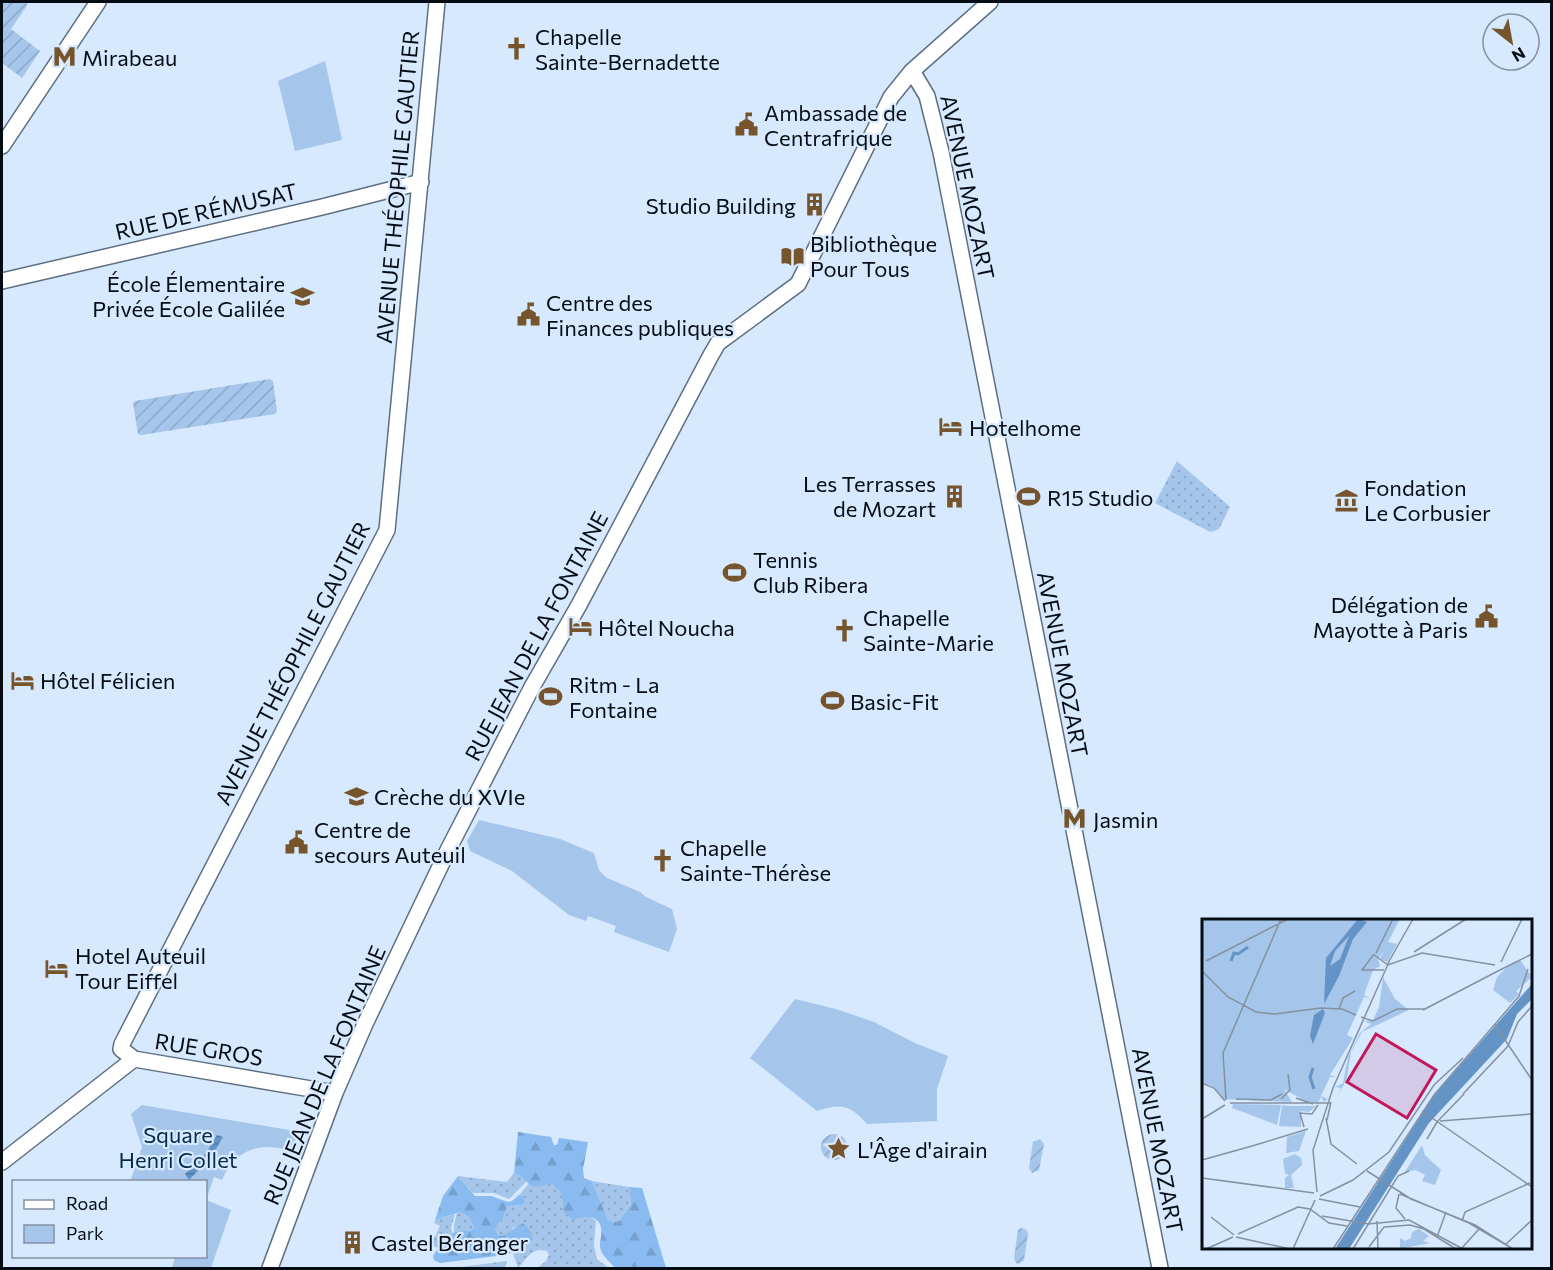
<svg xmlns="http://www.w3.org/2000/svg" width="1553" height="1270" viewBox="0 0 1553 1270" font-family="Commissioner,sans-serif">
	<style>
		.grass { fill: url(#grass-dots) }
		.forest { fill: url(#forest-firs) }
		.park { fill: #a5c6ea }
		.garden { fill: url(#garden-furrows) }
		.water { fill: url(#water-rules) }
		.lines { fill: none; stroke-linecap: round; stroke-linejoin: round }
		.minor-casing { stroke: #5e6f82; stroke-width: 18 }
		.minor { stroke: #fff; stroke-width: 15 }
		.labels { text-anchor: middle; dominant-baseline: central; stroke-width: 4.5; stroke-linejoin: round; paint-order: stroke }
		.poi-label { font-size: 22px; fill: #060c13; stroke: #d6e9ff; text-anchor: start }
		.street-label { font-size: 22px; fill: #060c13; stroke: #d6e9ff }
		.park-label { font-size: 22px; fill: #062a4c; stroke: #d6e9ff }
		.inset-river { fill: none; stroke: #6493c6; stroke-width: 3 }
		.inset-road { fill: none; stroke: #8391a1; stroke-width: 1.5 }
		.view { fill: #c2185b; fill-opacity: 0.15; stroke: #c2185b; stroke-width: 3 }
		.inset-edge { fill: none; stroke: #060c13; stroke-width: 3 }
	</style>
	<defs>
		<pattern id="grass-dots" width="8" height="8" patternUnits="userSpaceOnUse" patternTransform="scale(1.5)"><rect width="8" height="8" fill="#a5c6ea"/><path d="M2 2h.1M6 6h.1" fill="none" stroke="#8da9c8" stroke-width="1.8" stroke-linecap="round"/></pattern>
		<pattern id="forest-firs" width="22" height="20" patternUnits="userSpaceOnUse" patternTransform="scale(1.5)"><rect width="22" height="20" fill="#8abbf0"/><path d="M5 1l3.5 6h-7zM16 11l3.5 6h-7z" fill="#76a0cd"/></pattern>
		<pattern id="garden-furrows" width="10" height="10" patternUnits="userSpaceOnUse" patternTransform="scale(1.5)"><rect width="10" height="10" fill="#a5c6ea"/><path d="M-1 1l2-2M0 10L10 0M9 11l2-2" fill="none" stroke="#8da9c8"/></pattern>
		<pattern id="water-rules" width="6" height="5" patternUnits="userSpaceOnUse" patternTransform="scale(1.5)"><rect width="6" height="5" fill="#6493c6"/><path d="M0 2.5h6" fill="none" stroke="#5076a0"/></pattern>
	</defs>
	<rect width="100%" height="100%" fill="#d6e9ff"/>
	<path class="grass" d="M1177,461L1230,507L1219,529L1210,532L1155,503Z
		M514,1173L520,1174L527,1181L509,1199L494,1193H473L458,1176L507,1182Z
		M592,1181L629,1187L631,1202L619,1221L614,1222L608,1220Z
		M529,1183L531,1185L552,1184L561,1191L580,1216L590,1217L596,1221L594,1246L597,1259L609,1268H537L546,1261L549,1255L547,1251C532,1246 526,1260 518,1268L513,1253L523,1249L532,1239L514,1227L509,1233L502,1236L497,1234L495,1228L503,1219L507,1206L521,1205L525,1203L524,1197L519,1195Z
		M460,1212L469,1217L474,1228L470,1231H458L454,1234V1224L457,1213Z
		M455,1214L451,1228L453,1235L438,1248L431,1245L440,1226L434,1223L435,1220Z
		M507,1261L505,1268H453Z"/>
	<path class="forest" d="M518,1132L551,1137L554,1145H557L559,1138L588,1142L583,1169L584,1178L592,1181L608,1220L614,1222L619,1221L631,1203L629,1187L642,1188L666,1268H615C611,1263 605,1258 602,1253C597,1244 603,1237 601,1228C599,1214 581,1216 573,1220L563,1211C564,1198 563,1193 552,1184C545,1184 537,1189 531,1185C524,1181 523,1175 514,1173Z
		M458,1176L475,1196H491L508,1202L512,1201L519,1195L524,1197L525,1203L521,1205L507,1206L503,1219L495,1228L497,1234L502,1236C510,1232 515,1227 524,1223L532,1233V1239L523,1249L505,1255L440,1263L434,1260L433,1256C439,1247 449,1233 459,1231C466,1230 468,1233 474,1228L469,1217L460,1212L435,1220L443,1196Z"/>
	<path class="park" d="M325,61L342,140L295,151L278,81Z
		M479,820L560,839L594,853L599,870L607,878L640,892L646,897L672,909L677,929L669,952L614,932L616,926L588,916L586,921L569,915L512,871L470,851L467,841Z
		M795,999L836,1009L874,1022L915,1043L948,1056L937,1089V1121L867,1124C850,1105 841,1103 817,1111L750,1058Z
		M142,1105L289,1130L297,1143L294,1151L290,1148L287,1150C258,1141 234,1152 222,1180L214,1177L206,1200L231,1210L211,1268H172L175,1257L206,1256V1182H130L142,1147L131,1114Z"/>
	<path class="garden" d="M2,2H23L28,4L11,29L40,51L22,78L2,63Z
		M270,379L273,381L277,411L275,414L141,435L138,434L133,403L135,401Z
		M821 1147a13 13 0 1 1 26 0a13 13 0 1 1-26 0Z
		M1040,1139L1044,1144L1039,1170L1032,1173L1029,1168L1033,1142Z
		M1021,1228L1027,1230L1028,1234L1024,1260L1019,1264L1016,1263L1014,1258L1018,1230Z"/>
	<path class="water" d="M217,1135L223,1137L212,1156L189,1180L185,1174L206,1153Z"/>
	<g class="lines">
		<defs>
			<path id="minor" d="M912,71L927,96L941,152L1160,1268
				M2,146L98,2
				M2,281L322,207L421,182
				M134,1059L121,1049L122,1044L387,530L437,2
				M2,1162L134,1059L335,1093
				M270,1268L335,1093L365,1024L448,850L532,687L579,605L711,355L718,343L798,284L891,97L912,71L990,2"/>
		</defs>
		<use href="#minor" class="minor-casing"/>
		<use href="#minor" class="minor"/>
	</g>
	<defs>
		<symbol id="church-bare" viewBox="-9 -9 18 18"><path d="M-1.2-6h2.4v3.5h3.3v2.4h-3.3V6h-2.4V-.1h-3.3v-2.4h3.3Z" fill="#76552c" stroke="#d6e9ff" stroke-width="2.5" paint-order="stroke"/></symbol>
		<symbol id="metro-bare" viewBox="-9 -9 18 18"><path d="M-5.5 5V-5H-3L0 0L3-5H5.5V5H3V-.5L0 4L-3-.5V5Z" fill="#76552c" stroke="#d6e9ff" stroke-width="2.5" paint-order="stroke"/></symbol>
		<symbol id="civic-bare" viewBox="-9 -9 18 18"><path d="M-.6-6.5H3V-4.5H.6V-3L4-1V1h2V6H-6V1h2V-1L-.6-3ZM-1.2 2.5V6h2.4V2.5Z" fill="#76552c" stroke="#d6e9ff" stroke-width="2.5" paint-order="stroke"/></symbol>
		<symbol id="building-bare" viewBox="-9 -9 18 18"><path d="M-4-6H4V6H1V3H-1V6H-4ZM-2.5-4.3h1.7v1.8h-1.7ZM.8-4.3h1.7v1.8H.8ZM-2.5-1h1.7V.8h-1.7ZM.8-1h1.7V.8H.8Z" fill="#76552c" stroke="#d6e9ff" stroke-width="2.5" paint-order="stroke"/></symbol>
		<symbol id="library-bare" viewBox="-9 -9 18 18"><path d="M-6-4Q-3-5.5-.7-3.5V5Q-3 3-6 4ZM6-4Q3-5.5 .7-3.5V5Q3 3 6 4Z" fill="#76552c" stroke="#d6e9ff" stroke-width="2.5" paint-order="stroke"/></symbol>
		<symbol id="school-bare" viewBox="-9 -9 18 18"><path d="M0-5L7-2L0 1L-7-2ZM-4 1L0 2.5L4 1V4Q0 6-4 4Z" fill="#76552c" stroke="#d6e9ff" stroke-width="2.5" paint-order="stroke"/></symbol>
		<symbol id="hotel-bare" viewBox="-9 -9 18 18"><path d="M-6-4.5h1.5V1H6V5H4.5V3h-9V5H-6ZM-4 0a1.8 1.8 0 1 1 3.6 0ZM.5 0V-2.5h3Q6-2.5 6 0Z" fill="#76552c" stroke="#d6e9ff" stroke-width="2.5" paint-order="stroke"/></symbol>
		<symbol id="stadium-bare" viewBox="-9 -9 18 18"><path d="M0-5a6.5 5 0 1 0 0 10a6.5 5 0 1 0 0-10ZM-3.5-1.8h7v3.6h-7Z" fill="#76552c" stroke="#d6e9ff" stroke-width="2.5" paint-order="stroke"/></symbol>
		<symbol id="museum-bare" viewBox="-9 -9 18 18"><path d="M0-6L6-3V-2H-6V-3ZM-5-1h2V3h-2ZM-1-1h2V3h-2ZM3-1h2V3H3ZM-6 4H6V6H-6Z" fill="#76552c" stroke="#d6e9ff" stroke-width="2.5" paint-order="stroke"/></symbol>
		<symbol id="sight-bare" viewBox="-9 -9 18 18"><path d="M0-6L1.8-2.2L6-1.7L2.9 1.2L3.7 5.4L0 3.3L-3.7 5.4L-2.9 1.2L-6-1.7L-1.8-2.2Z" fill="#76552c" stroke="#d6e9ff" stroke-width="2.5" paint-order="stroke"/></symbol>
	</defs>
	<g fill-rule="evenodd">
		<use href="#church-bare" x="500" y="32" width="33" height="33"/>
		<use href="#metro-bare" x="48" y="40" width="33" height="33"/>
		<use href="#civic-bare" x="730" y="108" width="33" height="33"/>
		<use href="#building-bare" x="798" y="188" width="33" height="33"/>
		<use href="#library-bare" x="776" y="240" width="33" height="33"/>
		<use href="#school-bare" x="286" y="280" width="33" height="33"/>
		<use href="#civic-bare" x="512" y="298" width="33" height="33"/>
		<use href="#hotel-bare" x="934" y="410" width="33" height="33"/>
		<use href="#building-bare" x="938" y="480" width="33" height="33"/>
		<use href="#stadium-bare" x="1012" y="480" width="33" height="33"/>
		<use href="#museum-bare" x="1330" y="484" width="33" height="33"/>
		<use href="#stadium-bare" x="718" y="556" width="33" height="33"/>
		<use href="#civic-bare" x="1470" y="600" width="33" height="33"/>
		<use href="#hotel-bare" x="564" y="610" width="33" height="33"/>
		<use href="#church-bare" x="828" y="614" width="33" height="33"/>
		<use href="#hotel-bare" x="6" y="664" width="33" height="33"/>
		<use href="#stadium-bare" x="534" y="680" width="33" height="33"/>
		<use href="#stadium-bare" x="816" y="684" width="33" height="33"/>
		<use href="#school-bare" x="340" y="780" width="33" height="33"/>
		<use href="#metro-bare" x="1058" y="802" width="33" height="33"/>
		<use href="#civic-bare" x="280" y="826" width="33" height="33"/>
		<use href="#church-bare" x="646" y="844" width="33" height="33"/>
		<use href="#hotel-bare" x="40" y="952" width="33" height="33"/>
		<use href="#sight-bare" x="822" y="1132" width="33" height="33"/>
		<use href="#building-bare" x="336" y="1226" width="33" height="33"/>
	</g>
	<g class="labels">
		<g class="poi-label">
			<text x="535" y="36">Chapelle<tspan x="535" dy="25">Sainte-Bernadette</tspan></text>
			<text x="82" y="57">Mirabeau</text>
			<text x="764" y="112">Ambassade de<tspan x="764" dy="25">Centrafrique</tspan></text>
			<text x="796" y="205" text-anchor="end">Studio Building</text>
			<text x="810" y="243">Bibliothèque<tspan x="810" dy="25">Pour Tous</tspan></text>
			<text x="285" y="283" text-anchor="end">École Élementaire<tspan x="285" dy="25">Privée École Galilée</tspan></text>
			<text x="546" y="302">Centre des<tspan x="546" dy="25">Finances publiques</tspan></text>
			<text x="969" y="427">Hotelhome</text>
			<text x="936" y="483" text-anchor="end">Les Terrasses<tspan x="936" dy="25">de Mozart</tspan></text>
			<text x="1364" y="487">Fondation<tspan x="1364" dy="25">Le Corbusier</tspan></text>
			<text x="1047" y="497">R15 Studio</text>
			<text x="753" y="559">Tennis<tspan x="753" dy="25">Club Ribera</tspan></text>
			<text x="1468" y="604" text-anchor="end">Délégation de<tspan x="1468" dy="25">Mayotte à Paris</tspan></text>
			<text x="863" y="617">Chapelle<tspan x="863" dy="25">Sainte-Marie</tspan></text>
			<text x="598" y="627">Hôtel Noucha</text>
			<text x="40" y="680">Hôtel Félicien</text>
			<text x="569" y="684">Ritm - La<tspan x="569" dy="25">Fontaine</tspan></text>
			<text x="850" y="701">Basic-Fit</text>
			<text x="374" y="796">Crèche du XVIe</text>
			<text x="1093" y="819">Jasmin</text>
			<text x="314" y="829">Centre de<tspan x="314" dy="25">secours Auteuil</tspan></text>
			<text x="680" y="847">Chapelle<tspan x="680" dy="25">Sainte-Thérèse</tspan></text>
			<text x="75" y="955">Hotel Auteuil<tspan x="75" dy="25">Tour Eiffel</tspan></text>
			<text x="857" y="1149">L'Âge d'airain</text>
			<text x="371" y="1242">Castel Béranger</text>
		</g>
		<g class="street-label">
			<text transform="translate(397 187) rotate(-85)">AVENUE THÉOPHILE GAUTIER</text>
			<text transform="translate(968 187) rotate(78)">AVENUE MOZART</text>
			<text transform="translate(206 211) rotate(-13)">RUE DE RÉMUSAT</text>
			<text transform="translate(536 636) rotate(-62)">RUE JEAN DE LA FONTAINE</text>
			<text transform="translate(292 663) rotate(-63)">AVENUE THÉOPHILE GAUTIER</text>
			<text transform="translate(1063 664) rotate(79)">AVENUE MOZART</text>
			<text transform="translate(209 1049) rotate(9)">RUE GROS</text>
			<text transform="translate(324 1075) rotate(-67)">RUE JEAN DE LA FONTAINE</text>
			<text transform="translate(1158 1140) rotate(79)">AVENUE MOZART</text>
		</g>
		<g class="park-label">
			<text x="178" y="1134">Square<tspan x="178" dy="25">Henri Collet</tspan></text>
		</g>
	</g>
	<g transform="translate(1202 919)">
		<rect width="330" height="330" fill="#d6e9ff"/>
		<path d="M217,310L227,317L221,322L228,324L198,330V319L203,322L209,319L210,313Z" fill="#a5c6ea"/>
		<path d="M0,0H198L186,23L195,25L185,43L178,40L182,32L176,40L178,47L171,51L162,76L168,79L162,78L145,116L151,119L128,156L134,158H128L119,177L126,180L122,183L119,178L116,184H107L82,170L90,183L21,180L11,167L0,163ZM318,41L330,58L314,72L317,75L308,84L291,71L295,58L307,46ZM181,58L193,80L207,91L160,113L149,133L145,159L136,177L139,169L133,168L141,164L146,138L158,114L169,105L162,102L171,101L177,88ZM31,185L79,186L75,206L30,189ZM80,186L86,187H114L107,193L99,192V208L77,207ZM104,212L97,232L84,234L85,218ZM220,226L223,236L239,251L233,266L220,262L223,256L214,251L203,253ZM93,235L99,239L100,246L89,256L92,269H83V259L87,256L83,254L81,240Z" fill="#a5c6ea"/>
		<path d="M156,0L165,3L151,20L137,57L122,85L124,39ZM147,17L138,40L128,47L133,32ZM330,65V80L315,95L305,120L227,204L147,330H133L233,175ZM121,90L123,94L111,125L108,117L112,96Z" fill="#6493c6" fill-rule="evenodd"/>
		<path class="inset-river" d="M29,42L32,34L36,35L46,28M111,149L108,158L112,170"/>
		<path class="inset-road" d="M212,33L264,0M174,34L191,0M172,35L160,51H182M172,36L186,46L220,34L293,46M4,42L86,0M299,43L320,0M186,44L211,0M0,52L26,78L54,93L73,95L119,89L140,90L154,96M296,52L330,35M317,77L326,50M137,90L141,79L153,72M221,91L296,52M159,98L171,102L195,90H223M293,106L330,161M0,164L12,169L23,182M261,175L306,127L316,103L330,87M94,179L111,185M34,180L69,181L80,175M79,180L88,171L86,155M24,181L21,134L79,0M28,184H128M220,192L330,268M124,199L129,225L155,245M0,200L23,186M125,201L129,183M238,202L330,195M102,208L98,194L110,195L116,186M225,220L235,203L262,175M50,227L106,210M0,241L50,227M165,252L209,280L273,306L311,330M0,259L112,274M115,273L111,231L131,169L187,43M197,275L194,289L203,300M198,275L267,304L311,330M118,277L151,261L187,233L232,166L261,139M117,280L158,288M120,297L166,305L207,301L261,330M9,298L32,316M175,302L176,330M260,302L263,293L328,264M36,315L96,288L108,290L127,304L145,307M34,318L88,330M235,318L244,293M304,325L330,301M167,328L182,308L208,306L222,310L254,330M4,330L31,318M91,330L113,281M131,330L232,176L318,76M151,330L196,257L207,252M259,330L278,309"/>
		<path class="view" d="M174,115L234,151L205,199L145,163Z"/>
		<rect width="330" height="330" class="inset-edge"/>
	</g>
	<rect width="1553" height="1270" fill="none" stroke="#060c13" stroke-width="6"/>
	<rect x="12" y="1180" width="195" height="78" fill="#d6e9ff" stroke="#8391a1" stroke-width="1.5"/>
	<rect x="24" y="1200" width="30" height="9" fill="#ffffff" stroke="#8391a1" stroke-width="1.5"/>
	<text x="66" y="1210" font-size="18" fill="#060c13">Road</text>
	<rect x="24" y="1225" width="30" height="18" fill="#a5c6ea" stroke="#8391a1" stroke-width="1.5"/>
	<text x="66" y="1240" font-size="18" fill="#060c13">Park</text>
	<g transform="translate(1511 42) rotate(149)"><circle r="28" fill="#d6e9ff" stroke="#8391a1" stroke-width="1.5"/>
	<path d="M0-4.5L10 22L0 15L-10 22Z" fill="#76552c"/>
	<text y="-9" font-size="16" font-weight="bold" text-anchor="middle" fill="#060c13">N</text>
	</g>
</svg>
